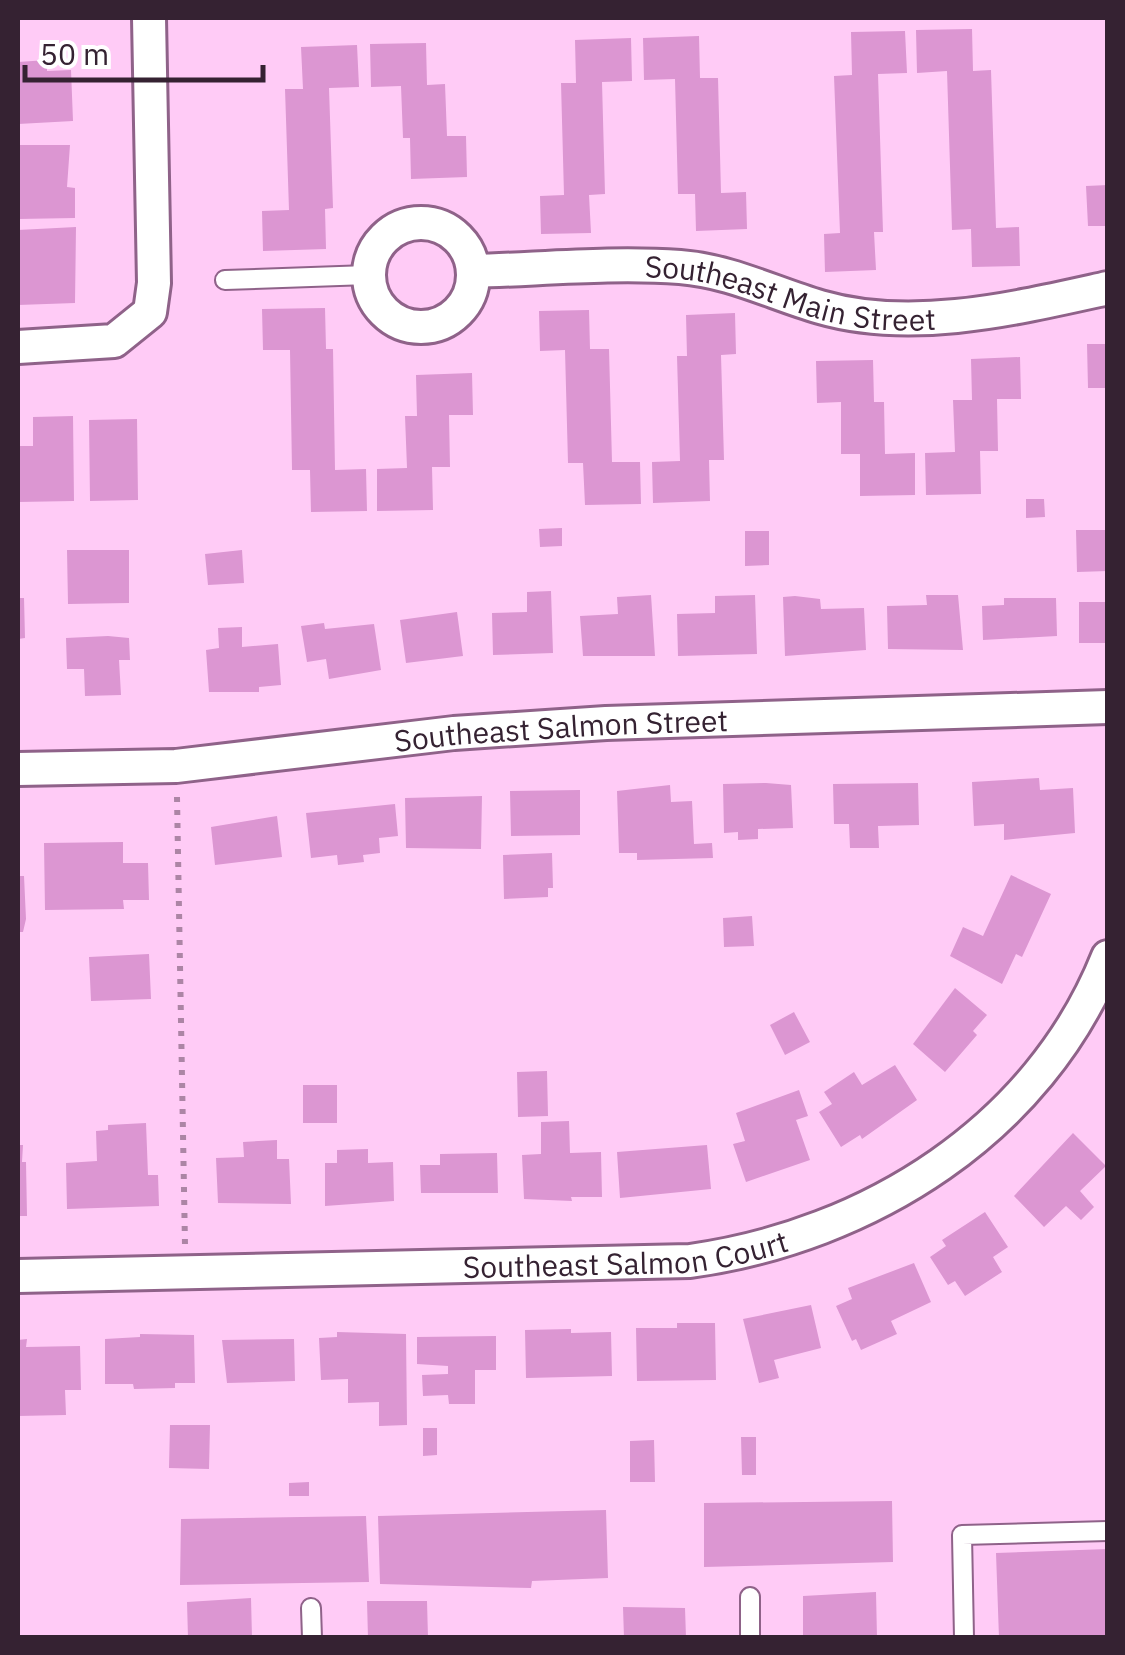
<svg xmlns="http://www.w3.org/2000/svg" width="1125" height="1655" viewBox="0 0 1125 1655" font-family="'IBM Plex Sans',sans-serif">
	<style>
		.building { fill: #dc96d2 }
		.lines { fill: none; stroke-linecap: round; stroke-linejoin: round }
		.lane-casing { stroke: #8f6289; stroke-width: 22 }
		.street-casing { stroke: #8f6289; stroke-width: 38 }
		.path { stroke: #ac85a5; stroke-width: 6; stroke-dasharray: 5 8; stroke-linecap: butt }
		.lane { stroke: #fff; stroke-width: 18 }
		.street { stroke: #fff; stroke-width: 32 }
		.labels { text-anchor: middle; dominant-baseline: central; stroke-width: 8; stroke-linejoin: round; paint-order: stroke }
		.street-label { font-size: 30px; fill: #352232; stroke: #fff }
	</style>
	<rect width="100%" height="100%" fill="#ffcbf6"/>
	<path class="building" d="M972,29L973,71L991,70L996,228L1019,227L1020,266L972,267L971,229L952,230L947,71L917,73L916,30Z
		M905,31L907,73L878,74L883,232H874L876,270L825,272L824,234L840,233L834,76L852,75L851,32Z
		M699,36L700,78H718L721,193L746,192L747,229L696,231L695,194H678L675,79L644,80L643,38Z
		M631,38L632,81L602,82L605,194L589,195L591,233L541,234L540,196L564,195L561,83H576L575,40Z
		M426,43L427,85L445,84L447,136H466L467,177L411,179L410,138H403L401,86L371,87L370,44Z
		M357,45L359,87L329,88L333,208L325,209L326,249L263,251L262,211L289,210L285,89H303L301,47Z
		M47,60V71L71,70L73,121L18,124V62Z
		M18,145H70L67,187L75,188V218L18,219Z
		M1108,185V226H1088L1086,186Z
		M76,227L75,303L18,305V230Z
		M325,308L326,349H333L335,470L366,469L367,511L311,512L310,470H292L290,350H263L262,309Z
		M589,310L590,349H609L612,462H640L641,504L585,505L583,463H568L565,350L540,351L539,311Z
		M735,313L736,354L721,355L724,460H709L710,501L653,503L652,462L680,461L677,356H687L686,315Z
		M1087,344H1108V388H1088Z
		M1020,357L1021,399H997L998,451H980L981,494L926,495L925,453L955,452L953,400H972L971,359Z
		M873,360L874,402H884L885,454L915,453V495L860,496V454H841V402L817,403L816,361Z
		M472,373L473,415H449L450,467H432L433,510L377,511V469L407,468L405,416H417L416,375Z
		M73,416L74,501L18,502V446H33V417Z
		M137,419L138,500L90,501L89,420Z
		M1026,499H1044L1045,517L1026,518Z
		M562,528V546L540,547L539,529Z
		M1076,530H1108V571L1077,572Z
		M745,531H769V565L745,566Z
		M67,550H129V603L68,604Z
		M242,550L244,583L208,585L205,554Z
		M551,591L553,653L493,655L492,613L527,612V592Z
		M651,595L655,656H583L580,616L618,614L617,597Z
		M755,595L757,654L678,656L677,614L715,613V596Z
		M926,595H958L963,650L888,649L887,606L927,605Z
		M795,596L820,599L821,609L864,608L866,650L785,656L783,597Z
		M18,598H24L25,638L18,639Z
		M1004,598H1056L1057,636L983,640L982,606L1004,605Z
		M1079,602H1108V643H1079Z
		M457,612L463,656L406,663L400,620Z
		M324,623L325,629L374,624L381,670L329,679L326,659L307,662L301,626Z
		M242,627V647L278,644L281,685L259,687V692H209L206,650L219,648L218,628Z
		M108,636L129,638L130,660H119L121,695L85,696L84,669H67L66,638Z
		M1039,778L1040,790L1073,788L1075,833L1004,840V824L974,826L972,782Z
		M766,783L791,785L793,828L758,829V839L738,840V832L724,833L723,784Z
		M918,783L919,825L878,826L879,848H850L849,824H834L833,784Z
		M670,785L671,802L692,801L694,844L712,843L713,858L637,860V853H619L617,791Z
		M580,790V835L511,836L510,791Z
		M482,796L481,849L406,848L405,798Z
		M395,804L398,836L379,838L380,853L363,855L364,862L338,865L337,855L311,858L306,813Z
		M277,816L282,857L215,865L211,827Z
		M123,842V863H148L149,900H123L124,909L45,910L44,843Z
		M552,853L553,888H548V897L504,899L503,855Z
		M1011,875L1051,894L1022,957L1016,954L1002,984L950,956L963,927L983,936Z
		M18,876H24L26,919L23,932H18Z
		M752,916L754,946L724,947L723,918Z
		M149,954L151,999L91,1001L89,957Z
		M955,988L987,1015L973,1031L977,1035L945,1072L913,1044Z
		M794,1012L810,1042L785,1055L770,1025Z
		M895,1065L917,1100L862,1139L860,1135L841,1147L819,1112L832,1104L824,1092L854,1072L862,1085Z
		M547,1071L548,1116L518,1117L517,1072Z
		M303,1085H337V1123H303Z
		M799,1090L808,1116L796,1120L810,1160L746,1182L733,1144L745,1141L736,1113Z
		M569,1121L570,1153L601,1152L602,1197H571L572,1201L524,1199L522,1155L541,1154V1122Z
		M146,1123L148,1175H158L159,1206L67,1209L66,1163L97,1161L96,1131L108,1130V1125Z
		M1073,1133L1106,1166L1080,1191L1094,1207L1081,1220L1066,1206L1044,1227L1014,1196Z
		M277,1140V1159H289L291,1204L218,1203L216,1158L244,1157L243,1142Z
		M18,1145H23L22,1162H26L27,1216H18Z
		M707,1145L711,1189L620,1198L617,1152Z
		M368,1149V1163L393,1162L394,1201L325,1206V1163H337V1150Z
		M497,1153L498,1193H421L420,1165H440V1154Z
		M985,1212L1008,1247L993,1257L1002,1272L965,1296L955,1281L948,1285L930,1257L946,1246L942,1240Z
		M914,1263L931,1302L891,1321L897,1334L861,1350L856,1339L852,1341L836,1306L852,1299L848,1288Z
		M811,1305L821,1348L774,1360L779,1378L759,1383L743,1319Z
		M677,1323H715L716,1380L637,1381L636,1328H677Z
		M571,1329V1333L611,1332L612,1376L526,1378L525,1330Z
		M337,1332L406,1334L407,1425L379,1426V1402L348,1403V1379L321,1380L319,1338L337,1337Z
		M140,1334L194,1335L195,1383H175V1388L134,1389L133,1384H105V1339L140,1337Z
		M496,1336V1370H475V1404H449L448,1395L423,1396L422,1375L448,1374V1366L417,1364V1337Z
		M27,1339L26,1347L80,1346L81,1390H65L66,1415L18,1416V1340Z
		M294,1339L295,1381L227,1383L222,1340Z
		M170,1425H210L209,1469L169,1468Z
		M423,1428H437V1455L423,1456Z
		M741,1437H756V1475H742Z
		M654,1440L655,1482H630V1441Z
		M309,1482V1496H289V1483Z
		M892,1501L893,1562L704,1567V1503Z
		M606,1510L608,1578L532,1581L531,1588L380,1584L378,1516Z
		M366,1516L369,1582L180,1585L181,1519Z
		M1108,1549V1638H999L996,1553Z
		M876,1592L877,1638H803V1596Z
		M251,1598L252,1638H188L187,1602Z
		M367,1601H427L428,1638H368Z
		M623,1607L685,1608L686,1638H624Z"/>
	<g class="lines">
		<defs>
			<path id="lane" d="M225,280L368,275
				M750,1597V1638
				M311,1608L312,1638
				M964,1638L962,1535L1108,1531"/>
			<g id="street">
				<circle cx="421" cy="275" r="52"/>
				<path id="s1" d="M474,271C542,269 613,262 680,267C731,271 772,293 820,307C912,334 1017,308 1108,288"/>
				<path d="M18,347L114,341L150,312L154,283L149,18"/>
				<path id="s2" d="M18,769L176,766L454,733L606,723L1108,707"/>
				<path id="s3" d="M18,1276L690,1261C869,1236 1039,1130 1108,957"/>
			</g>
		</defs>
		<use href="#lane" class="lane-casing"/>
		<use href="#street" class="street-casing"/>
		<path class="path" d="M177,797L185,1245"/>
		<use href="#lane" class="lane"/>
		<use href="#street" class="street"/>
	</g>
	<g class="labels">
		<g class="street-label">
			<text stroke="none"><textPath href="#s1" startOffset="320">Southeast Main Street</textPath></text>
			<text stroke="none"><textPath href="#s2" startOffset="545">Southeast Salmon Street</textPath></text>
			<text stroke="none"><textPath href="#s3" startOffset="608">Southeast Salmon Court</textPath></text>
		</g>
	</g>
	<rect width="1125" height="1655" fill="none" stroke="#352232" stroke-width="40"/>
	<path d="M25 65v15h238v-15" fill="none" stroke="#352232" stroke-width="5"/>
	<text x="40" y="65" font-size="30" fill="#352232" stroke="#ffffff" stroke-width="8" paint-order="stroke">50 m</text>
</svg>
